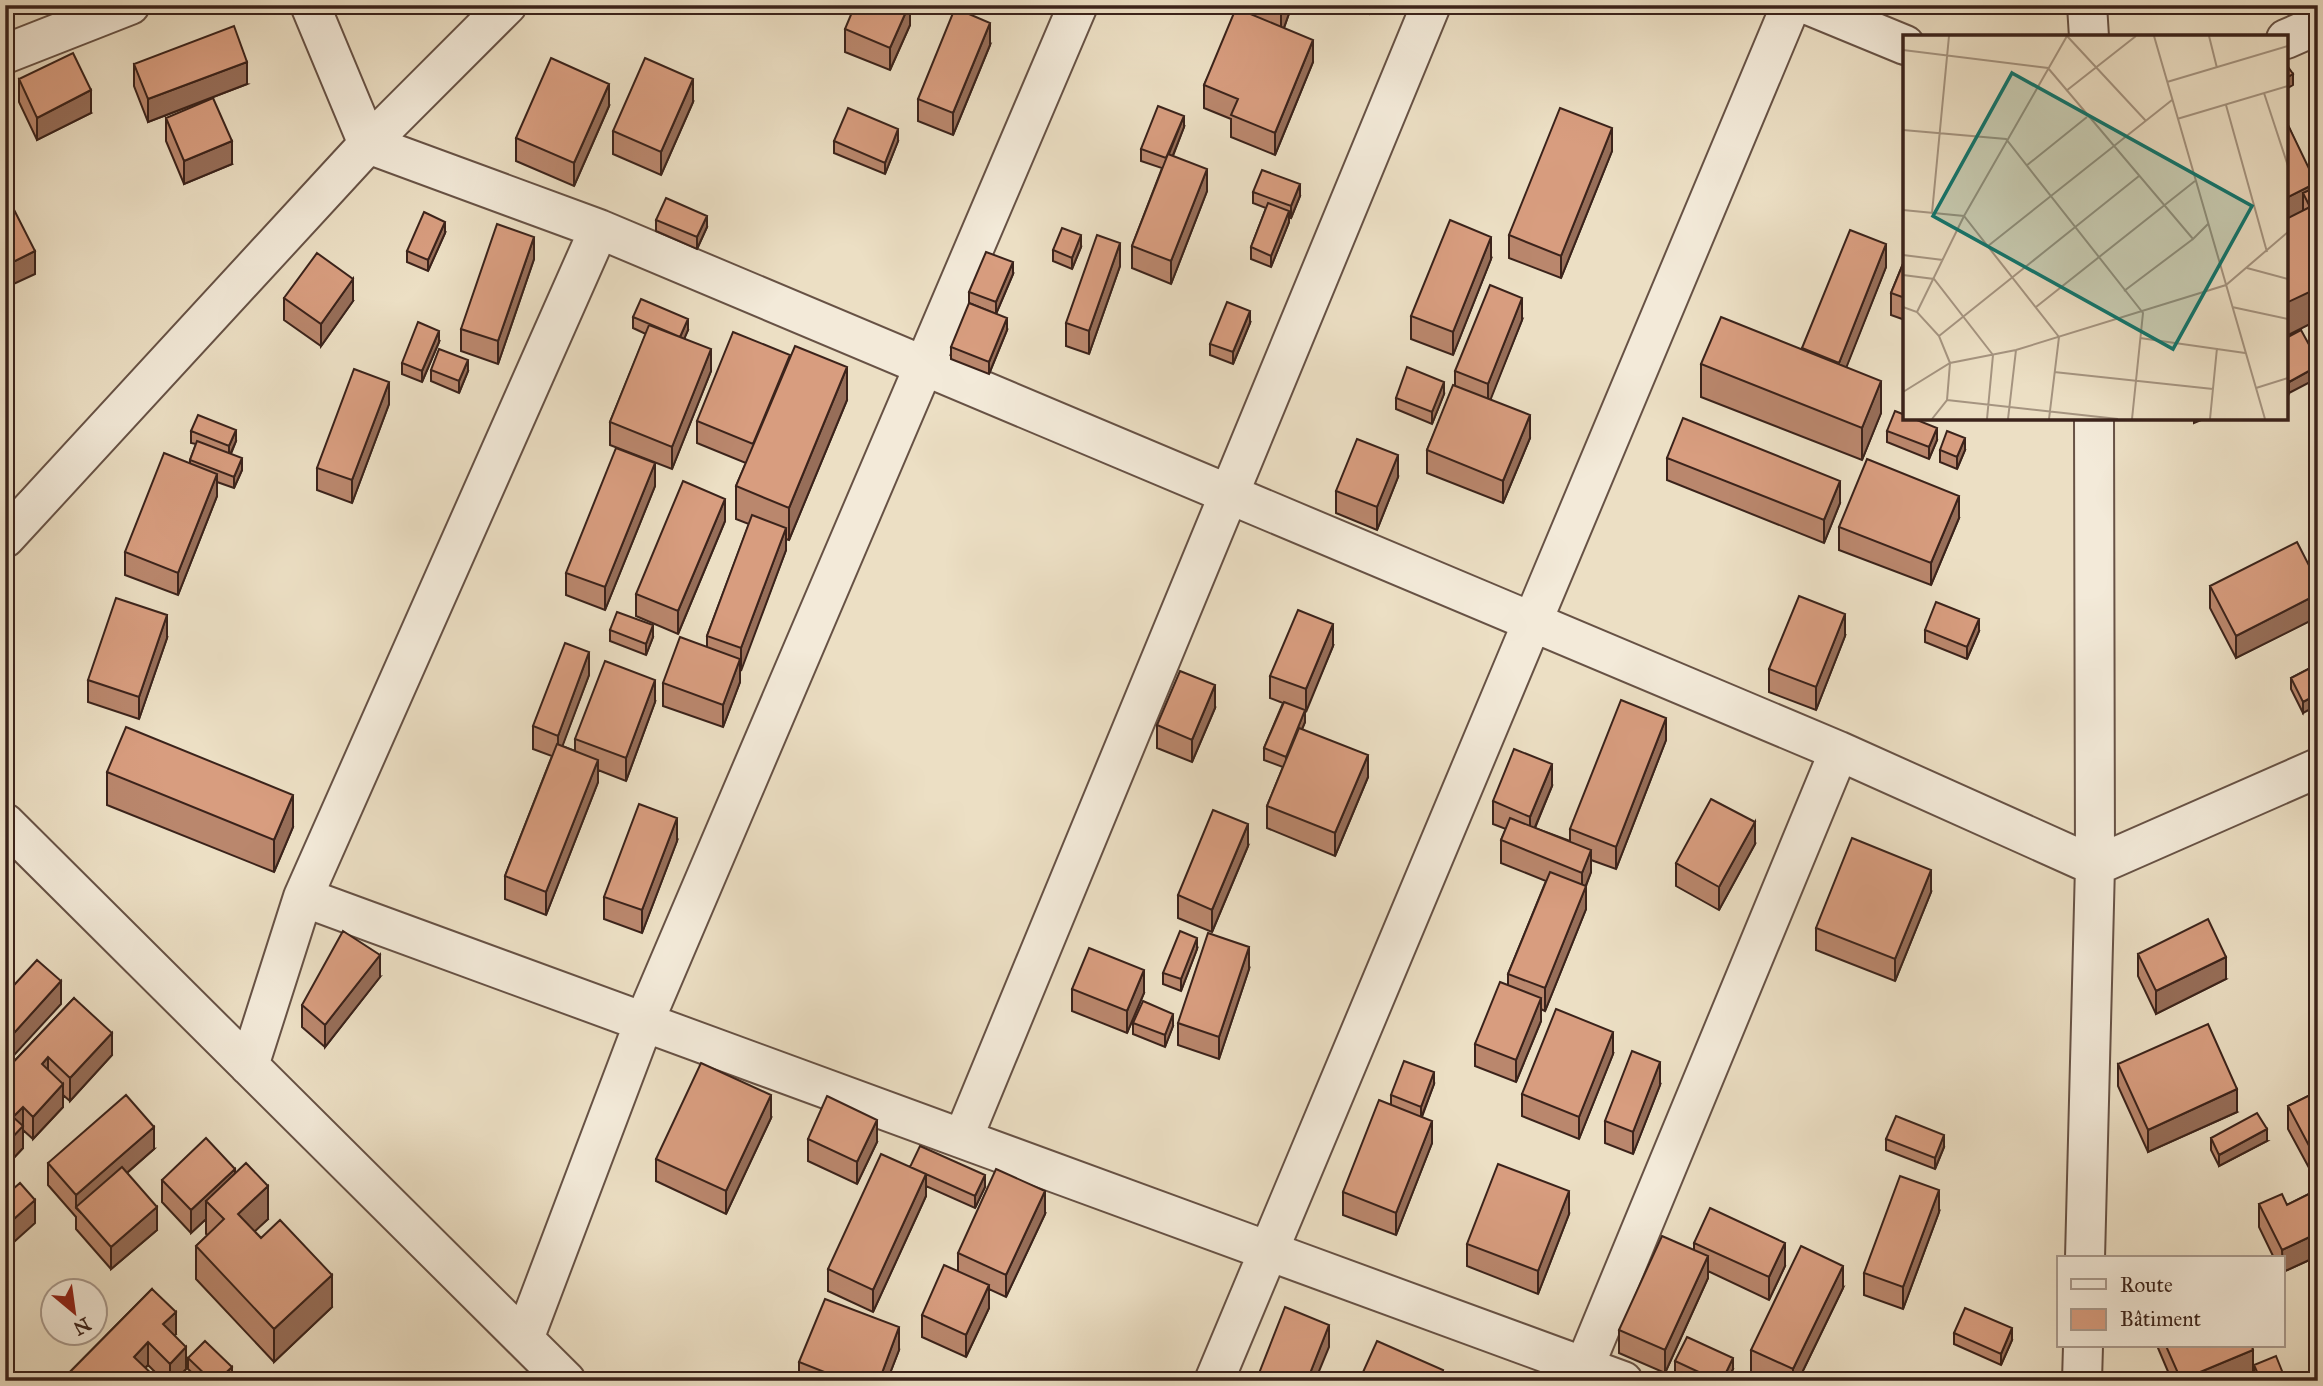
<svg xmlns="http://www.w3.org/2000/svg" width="2323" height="1386" viewBox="0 0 2323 1386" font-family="'IM FELL Great Primer',serif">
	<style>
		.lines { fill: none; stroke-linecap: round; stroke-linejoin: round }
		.minor-casing { stroke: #675245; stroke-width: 42 }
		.minor { stroke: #f3ead9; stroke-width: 38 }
		.wall { fill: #ba876d; stroke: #3b231b; stroke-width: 2 }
		.shaded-wall { fill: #976e59; stroke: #3b231b; stroke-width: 2 }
		.building { fill: #d89d7f; stroke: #3b231b; stroke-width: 2 }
		.inset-road { fill: none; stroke: #a59480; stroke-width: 2 }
		.view { fill: #0f766e; fill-opacity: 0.15; stroke: #0f766e; stroke-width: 3.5 }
		.inset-edge { fill: none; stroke: #3b231b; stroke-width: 3.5 }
	</style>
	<rect width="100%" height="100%" fill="#ecdfc4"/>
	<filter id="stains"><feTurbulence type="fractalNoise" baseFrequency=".00286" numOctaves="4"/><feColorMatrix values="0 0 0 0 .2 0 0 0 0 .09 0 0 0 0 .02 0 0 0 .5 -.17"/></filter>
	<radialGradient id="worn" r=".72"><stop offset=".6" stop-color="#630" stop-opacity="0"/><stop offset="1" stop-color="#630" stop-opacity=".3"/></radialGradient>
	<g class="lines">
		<defs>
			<path id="minor" d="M310,5L368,144L599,229L1839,751L2095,866L2318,768
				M1808,5L1905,45
				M2087,5L2089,37
				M2286,39L2318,25
				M5,54L130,5
				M5,538L368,144L507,5
				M5,823L566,1381
				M303,897L599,229
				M249,1066L303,897L1623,1381
				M963,1138L1431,5
				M2085,1258L2095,866L2094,418
				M524,1339L644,1022L1078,5
				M1585,1365L1839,751
				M1214,1381L1791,5
				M2082,1381L2083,1346"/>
		</defs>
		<use href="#minor" class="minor-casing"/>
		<use href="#minor" class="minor"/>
	</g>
	<path class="wall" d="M910,5V25L890,70L845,52V29Z
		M1240,5H1292L1284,28L1313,62L1275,155L1231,137V119L1204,108V85L1240,10Z
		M1347,5H1372L1369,14Z
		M2104,5H2120V7L2104,8Z
		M990,45L953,135L918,121V99Z
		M134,64L247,84L148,122L134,86Z
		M19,79L91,113L37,140L19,102Z
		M693,102L661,175L613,154V131Z
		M609,106L574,186L516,161V138Z
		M166,118L232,164L184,184L166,141Z
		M2286,121L2316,187L2318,186V320L2286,336Z
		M1184,127L1173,156L1207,191L1171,284L1132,268V246L1162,168L1141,161V149Z
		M834,141H898L885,174L834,153Z
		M1612,151L1561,278L1509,258V235Z
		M1253,192L1300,196L1291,218L1289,217V222L1271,267L1251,259V247L1266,208L1253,203Z
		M656,220L707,227L697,249L656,231Z
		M445,233L428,271L407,262V251Z
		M1081,247L1072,269L1053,261V250Z
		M534,259L498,364L461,351V329Z
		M1491,259L1453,355L1411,339V316Z
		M1905,259V320L1891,315V293Z
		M1120,266L1089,354L1066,346V323Z
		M1886,267L1846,367L1881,413L1862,460L1701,397V364L1802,350V348Z
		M1013,274L996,314L969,303V292Z
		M284,298L353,301L321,346L284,320Z
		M633,317L688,330L684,338L711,371L672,469L610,445V422L646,334L633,328Z
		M1522,320L1490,399L1530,438L1503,503L1427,473V450L1455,385V371Z
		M1250,323L1233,364L1210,355V344Z
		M1007,330L989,374L951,359V347Z
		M2301,330L2289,393L2286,388V338Z
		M439,342L422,382L402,374V363Z
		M790,358L847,400L789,540L786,539V550L740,671V682L723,727L663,706V683L707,647V636L749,524L736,519V486L746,463L697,443V421Z
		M431,370L468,371L459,393L431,381Z
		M1444,394L1432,424L1396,409V398Z
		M389,404L352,503L317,490V468Z
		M191,431L236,441L231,454L242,470L234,488L217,482V496L178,595L125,575V552L190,463V460L196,444L191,443Z
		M1887,431L1937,440L1929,459L1887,442Z
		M1940,450H1965L1957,469L1940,462Z
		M1667,458L1840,503L1824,543L1667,480Z
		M1398,477L1377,530L1336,513V491Z
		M655,486L605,610L566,595V573Z
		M1959,518L1931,585L1839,550V527Z
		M725,521L678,634L636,616V594Z
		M2318,535V565L2310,551V540Z
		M2318,583V617L2236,658L2210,608V586Z
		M610,630L653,637L646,655L610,641Z
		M1925,630L1979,631L1967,659L1925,642Z
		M1845,636L1816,710L1769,692V669Z
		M167,638L139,719L88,702V680Z
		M1333,646L1305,712V722L1302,729L1368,777L1335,856L1267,828V806L1283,767L1264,760V748L1283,703L1270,698V676Z
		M2318,664L2303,713L2291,689V678Z
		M589,675L562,746L575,751V739L655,702L626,781L598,770V782L546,915L505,899V876L552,756L533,749V726Z
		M1215,708L1192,762L1157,748V725Z
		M1666,740L1616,869L1591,860V872L1586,886V909L1545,1011L1541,1009V1021L1516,1082L1475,1066V1044L1508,985V974L1546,881L1501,863V840L1506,829L1493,824V801L1552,786L1535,828L1570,841V829Z
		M107,772L293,827L274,872L107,805Z
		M677,841L642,933L604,919V897Z
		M1755,844L1719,910L1676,886V863Z
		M1248,846L1212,932L1178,918V895Z
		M1931,892L1895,981L1816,950V928Z
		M1197,949L1181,991L1163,984V973Z
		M2138,954L2226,979L2156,1014L2138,976Z
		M1249,969L1219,1059L1178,1045V1023Z
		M380,977L325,1047L302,1027V1005Z
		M1072,989L1144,993L1127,1033L1072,1011Z
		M74,998L112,1055L70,1101L63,1095V1107L33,1139L23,1130V1148L10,1162L5,1158V1071Z
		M1133,1023L1173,1026L1165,1047L1133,1034Z
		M1613,1054L1579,1139L1522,1116V1094Z
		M2118,1064L2237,1112L2148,1152L2118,1086Z
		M1434,1084L1422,1117L1432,1143L1396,1235L1343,1215V1192L1391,1104V1095Z
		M1660,1085L1633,1154L1605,1143V1121Z
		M2318,1091V1256L2283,1272V1258H2274L2259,1227V1204L2287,1205L2311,1193V1179L2314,1177L2288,1129V1106Z
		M771,1118L726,1214L656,1181V1159Z
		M2211,1138L2267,1141L2219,1166L2211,1150Z
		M808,1139L877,1142L857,1184L808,1161Z
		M1886,1139L1944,1147L1935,1169L1886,1150Z
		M154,1149L127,1173L157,1230L111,1269L76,1229V1217L48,1185V1163Z
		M910,1167L985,1187L975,1208L926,1186V1196L873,1312L828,1291V1269Z
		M235,1174L268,1219L254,1231L332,1307L274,1362L196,1279V1246L208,1235L206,1234V1219L191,1233L162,1202V1180Z
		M1939,1212L1903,1309L1864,1295V1273Z
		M1045,1214L1006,1297L989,1289V1308L966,1357L922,1337V1315L958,1271V1253Z
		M1569,1214L1538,1294L1467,1266V1244Z
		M1694,1243L1785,1266L1769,1300L1708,1271V1278L1665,1373L1619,1353V1330L1694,1250Z
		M1843,1288L1798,1381H1769L1751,1372V1350Z
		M152,1289L176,1334L174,1335L186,1369L175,1381H164L148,1365L145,1368L156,1381H64V1378Z
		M1954,1333L2012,1340L2001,1365L1954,1344Z
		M2158,1346H2252L2253,1372L2232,1381H2172L2158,1348Z
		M899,1350L887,1381H799V1362Z
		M188,1358L232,1378L229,1381H201L188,1369Z
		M1675,1361L1733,1369L1727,1381H1693L1675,1373Z
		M2254,1365L2286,1381H2256L2254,1376Z"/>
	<path class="shaded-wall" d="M909,5H910V25L890,70V48Z
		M1284,5H1292L1281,36V14Z
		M2170,5H2187L2170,12Z
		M990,23V45L953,135V113Z
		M1313,40V62L1275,155V133Z
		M247,62V84L148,122V99Z
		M2293,74V85L2286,89V78Z
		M693,79V102L661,175V152Z
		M609,84V106L574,186V163Z
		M91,90V113L37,140V118Z
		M1184,116V127L1167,170V159Z
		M1612,128V151L1561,278V256Z
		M898,129V141L885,174V163Z
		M232,141V164L184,184V161Z
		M1207,169V191L1171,284V261Z
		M2316,183V205L2303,193V212L2286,220V198Z
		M1300,184V196L1291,218V206Z
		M1289,211V222L1271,267V256Z
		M707,216V227L697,249V237Z
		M445,222V233L428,271V260Z
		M1081,235V247L1072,269V258Z
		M534,237V259L498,364V341Z
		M1491,237V259L1453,355V332Z
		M1120,243V266L1089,354V331Z
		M1886,244V267L1839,386V363Z
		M35,251V274L5,288V266Z
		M2316,260H2318V320L2286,336V303Z
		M1013,262V274L996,314V302Z
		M353,279V301L321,346V324Z
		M1522,298V320L1488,406V384Z
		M1250,311V323L1233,364V352Z
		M1007,318V330L989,374V362Z
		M688,319V330L680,349V337Z
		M439,331V342L422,382V371Z
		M711,349V371L672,469V447Z
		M468,360V371L459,393V381Z
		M2318,366V378L2289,393V382Z
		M847,367V400L789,540V508Z
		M7,379V401L5,402V380Z
		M1881,381V413L1862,460V428Z
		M389,382V404L352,503V480Z
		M1444,382V394L1432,424V412Z
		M1530,415V438L1503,503V481Z
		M2194,418H2206L2194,423Z
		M1937,428V440L1929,459V447Z
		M236,430V441L229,457V446Z
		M1965,438V450L1957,469V457Z
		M1398,455V477L1377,530V507Z
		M242,458V470L234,488V477Z
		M655,463V486L605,610V587Z
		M217,474V496L178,595V573Z
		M1840,481V503L1824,543V520Z
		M1959,496V518L1931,585V563Z
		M725,499V521L678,634V611Z
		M786,528V550L741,671V648Z
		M2318,594V617L2236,658V636Z
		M1845,614V636L1816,710V687Z
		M167,615V638L139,719V697Z
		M1979,619V631L1967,659V647Z
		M1333,624V646L1306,712V689Z
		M653,625V637L646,655V644Z
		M589,652V675L558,758V736Z
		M740,659V682L723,727V705Z
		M655,680V702L626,781V758Z
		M1215,685V708L1192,762V740Z
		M2318,694V705L2303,713V702Z
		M1305,710V722L1286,768V757Z
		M1666,718V740L1616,869V847Z
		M1368,755V777L1335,856V833Z
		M598,760V782L546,915V892Z
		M1552,764V786L1530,839V817Z
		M293,795V827L274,872V840Z
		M677,818V841L642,933V910Z
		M1755,822V844L1719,910V887Z
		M1248,824V846L1212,932V910Z
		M1591,850V872L1582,895V873Z
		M1931,870V892L1895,981V959Z
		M1586,886V909L1545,1011V988Z
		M1197,938V949L1181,991V979Z
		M1249,947V969L1219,1059V1037Z
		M380,955V977L325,1047V1025Z
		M2226,957V979L2156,1014V991Z
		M1144,970V993L1127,1033V1011Z
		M61,981V1004L5,1065V1043Z
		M1541,998V1021L1516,1082V1060Z
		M1173,1014V1026L1165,1047V1035Z
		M1613,1032V1054L1579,1139V1117Z
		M112,1033V1055L70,1101V1078Z
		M48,1057V1080L42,1064Z
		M1660,1062V1085L1633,1154V1132Z
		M1434,1072V1084L1421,1118V1107Z
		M63,1084V1107L33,1139V1117Z
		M2237,1089V1112L2148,1152V1130Z
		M771,1095V1118L726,1214V1191Z
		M23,1107V1148L10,1162V1140L13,1117Z
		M877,1120V1142L857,1184V1162Z
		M1432,1121V1143L1396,1235V1213Z
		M154,1127V1149L81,1213L76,1208V1195Z
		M2267,1129V1141L2219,1166V1155Z
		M1944,1135V1147L1935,1169V1158Z
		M2318,1155V1178L2315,1179V1157Z
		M235,1169V1191L206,1201V1219L191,1233V1210Z
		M926,1174V1196L873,1312V1290Z
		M985,1175V1187L975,1208V1196Z
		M268,1186V1219L238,1247V1214Z
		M1939,1190V1212L1903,1309V1287Z
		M1045,1191V1214L1006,1297V1275Z
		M1569,1191V1214L1538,1294V1271Z
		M35,1200V1223L5,1250V1227Z
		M157,1207V1230L111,1269V1247Z
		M2318,1233V1256L2283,1272L2282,1250Z
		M1785,1243V1266L1769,1300V1277Z
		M1708,1256V1278L1665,1373V1350Z
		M1843,1266V1288L1798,1381H1793V1369Z
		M332,1275V1307L274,1362V1329Z
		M989,1285V1308L966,1357V1335Z
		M176,1312V1334L163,1347V1324Z
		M1329,1325V1347L1315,1381H1307Z
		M899,1327V1350L887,1381H879Z
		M2012,1328V1340L2001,1365V1354Z
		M148,1342V1365L134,1379V1357Z
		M186,1347V1369L175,1381H170V1364Z
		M2253,1350V1372L2232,1381H2181V1380Z
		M1733,1358V1369L1727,1381H1722Z
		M232,1367V1378L229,1381H217Z
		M1443,1370V1381H1438Z"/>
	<path class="building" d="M855,5H909L890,48L845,29Z
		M1258,5H1284L1281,14Z
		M955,8L990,23L953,113L918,99Z
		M1236,8L1313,40L1275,133L1231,115L1238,99L1204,85Z
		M234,26L247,62L148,99L134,64Z
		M73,53L91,90L37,118L19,79Z
		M551,58L609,84L574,163L516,138Z
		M645,58L693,79L661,152L613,131Z
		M2286,64L2293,74L2286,78Z
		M213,98L232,141L184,161L166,118Z
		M1158,106L1184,116L1166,158L1141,149Z
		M848,108L898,129L885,163L834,141Z
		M1560,108L1612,128L1561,256L1509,235Z
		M2286,121L2316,183L2286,198Z
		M1168,154L1207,169L1171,261L1132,246Z
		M1262,170L1300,184L1291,206L1253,192Z
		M2318,186V260H2316L2318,264V288L2286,303V219L2310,207L2303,193Z
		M5,192L35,251L5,266Z
		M666,198L707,216L697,237L656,220Z
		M1268,203L1289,211L1271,256L1251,247Z
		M424,212L445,222L428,260L407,251Z
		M1450,220L1491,237L1453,332L1411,316Z
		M497,224L534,237L498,341L461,329Z
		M1062,228L1081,235L1072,258L1053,250Z
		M1850,230L1886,244L1839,363L1802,348Z
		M1097,235L1120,243L1089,331L1066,323Z
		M986,252L1013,262L996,302L969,292Z
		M317,253L353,279L321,324L284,298Z
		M1905,259V298L1891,293Z
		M1490,285L1522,298L1488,384L1455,371Z
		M641,299L688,319L680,337L633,317Z
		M1227,302L1250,311L1233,352L1210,344Z
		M969,303L1007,318L989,362L951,347Z
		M1721,317L1881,381L1862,428L1701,364Z
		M418,322L439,331L422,371L402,363Z
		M649,325L711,349L672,447L610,422Z
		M2301,330L2318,361V366L2289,382L2286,376V338Z
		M733,332L790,355L753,444L697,421Z
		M795,346L847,367L789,508L736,486Z
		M439,349L468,360L459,381L431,370Z
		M1407,367L1444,382L1432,412L1396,398Z
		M354,369L389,382L352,480L317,468Z
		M1453,385L1530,415L1503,481L1427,450Z
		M1895,411L1905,415V418H1912L1937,428L1929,447L1887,431Z
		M198,415L236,430L229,446L191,431Z
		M1683,418L1840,481L1824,520L1667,458Z
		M1947,431L1965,438L1957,457L1940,450Z
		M1357,439L1398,455L1377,507L1336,491Z
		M197,441L242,458L234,477L190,460Z
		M616,448L655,463L605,587L566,573Z
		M164,453L217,474L178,573L125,552Z
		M1867,459L1959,496L1931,563L1839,527Z
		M683,481L725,499L678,611L636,594Z
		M752,515L786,528L741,648L707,636Z
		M2318,535V553L2310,540Z
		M2297,542L2318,583V594L2236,636L2210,586Z
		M1799,596L1845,614L1816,687L1769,669Z
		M116,598L167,615L139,697L88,680Z
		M1936,602L1979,619L1967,647L1925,630Z
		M1298,610L1333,624L1306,689L1270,676Z
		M617,612L653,625L646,644L610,630Z
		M680,637L740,659L723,705L663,683Z
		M565,643L589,652L558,736L533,726Z
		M605,661L655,680L626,758L575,739Z
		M2318,664V694L2303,702L2291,678Z
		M1180,671L1215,685L1192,740L1157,725Z
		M1621,700L1666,718L1616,847L1570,829Z
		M1284,702L1305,710L1286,757L1264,748Z
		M126,727L293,795L274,840L107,772Z
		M1299,728L1368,755L1335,833L1267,806Z
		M557,744L598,760L546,892L505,876Z
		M1514,749L1552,764L1530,817L1493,801Z
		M1711,799L1755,822L1719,887L1676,863Z
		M639,804L677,818L642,910L604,897Z
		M1213,810L1248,824L1212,910L1178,895Z
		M1510,818L1591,850L1582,873L1501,840Z
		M1852,838L1931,870L1895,959L1816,928Z
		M1550,872L1586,886L1545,988L1508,974Z
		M2208,919L2226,957L2156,991L2138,954Z
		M343,931L380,955L325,1025L302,1005Z
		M1180,931L1197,938L1181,979L1163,973Z
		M1208,933L1249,947L1219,1037L1178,1023Z
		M1089,948L1144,970L1127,1011L1072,989Z
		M37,960L61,981L5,1043V995Z
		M1500,982L1541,998L1516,1060L1475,1044Z
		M74,998L112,1033L70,1078L48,1057L42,1064L63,1084L33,1117L23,1107L13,1117L23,1126L10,1140L5,1135V1071Z
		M1143,1001L1173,1014L1165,1035L1133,1023Z
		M1556,1009L1613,1032L1579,1117L1522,1094Z
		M2208,1024L2237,1089L2148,1130L2118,1064Z
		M1632,1051L1660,1062L1633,1132L1605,1121Z
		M1404,1061L1434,1072L1421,1107L1391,1095Z
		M701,1063L771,1095L726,1191L656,1159Z
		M2318,1091V1155L2315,1157L2288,1106Z
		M126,1095L154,1127L76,1195L48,1163Z
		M827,1096L877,1120L857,1162L808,1139Z
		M1379,1100L1432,1121L1396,1213L1343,1192Z
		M2257,1113L2267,1129L2219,1155L2211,1138Z
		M1896,1116L1944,1135L1935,1158L1886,1139Z
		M206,1138L235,1169L191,1210L162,1180Z
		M920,1146L985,1175L975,1196L910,1167Z
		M881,1154L926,1174L873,1290L828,1269Z
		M246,1163L268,1186L238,1214L261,1238L280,1220L332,1275L274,1329L196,1246L224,1219L206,1201Z
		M1498,1164L1569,1191L1538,1271L1467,1244Z
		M122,1167L157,1207L111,1247L76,1207Z
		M996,1169L1045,1191L1006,1275L958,1253Z
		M1900,1176L1939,1190L1903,1287L1864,1273Z
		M2318,1176V1233L2282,1250L2259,1204L2282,1194L2287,1205L2317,1190L2311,1179Z
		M20,1183L35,1200L5,1227V1196Z
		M1710,1208L1785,1243L1769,1277L1694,1243Z
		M1662,1236L1708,1256L1665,1350L1619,1330Z
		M1801,1246L1843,1266L1793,1369L1751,1350Z
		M944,1265L989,1285L966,1335L922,1315Z
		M152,1289L176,1312L163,1324L186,1347L170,1364L148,1342L134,1357L156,1378L153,1381H67L64,1378Z
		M825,1299L899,1327L879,1381H847L799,1362Z
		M1285,1307L1329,1325L1307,1381H1256Z
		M1965,1308L2012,1328L2001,1354L1954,1333Z
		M1687,1337L1733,1358L1722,1381H1718L1675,1361Z
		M205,1341L232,1367L217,1381H212L188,1358Z
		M1377,1341L1443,1370L1438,1381H1359Z
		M2166,1346H2252L2253,1350L2181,1380Z
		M2276,1356L2286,1381H2261L2254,1365Z
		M980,1377L989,1381H978Z"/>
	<g transform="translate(1903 35)">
		<rect width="385" height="385" fill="#ecdfc4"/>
		<path class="inset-road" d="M164,1L243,86M251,1L362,384M306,1L314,33M0,15L145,33L290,204L305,189M264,47L385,11M163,56L233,1M361,58L385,131M323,70L364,217M274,84L385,51M0,95L103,104L240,278L229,384M123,131L184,82M0,175L61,181L156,302L146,384M29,178L46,1M85,211L269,65M0,220L40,225M344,233L385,244M0,240L31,244L90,320L84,384M221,256L290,204M0,272L14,277L36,301L47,328L44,365L29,384M133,272L292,146M329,272L385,284M14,277L61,181L164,1M36,301L236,141M237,303L342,318M151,337L310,354M353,353L385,343M0,357L47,328L113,315L323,250L385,197M44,365L215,384M105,384L113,315M307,384L314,313"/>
		<path class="view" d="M109,38L349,171L270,314L30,181Z"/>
		<rect width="385" height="385" class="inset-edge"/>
	</g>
	<rect width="2323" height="1386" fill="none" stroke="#ecdfc4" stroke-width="28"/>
	<rect x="7" y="7" width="2309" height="1372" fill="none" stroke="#3b231b" stroke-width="3.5"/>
	<rect x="14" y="14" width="2295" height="1358" fill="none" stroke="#3b231b" stroke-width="2"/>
	<rect x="2057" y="1256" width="228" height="91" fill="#f3ead9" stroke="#a99a8d" stroke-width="2"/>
	<rect x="2071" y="1279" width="35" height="10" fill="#f3ead9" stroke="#a99a8d" stroke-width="2"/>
	<text x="2120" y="1292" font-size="21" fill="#3b231b">Route</text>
	<rect x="2071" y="1309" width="35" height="21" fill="#d89d7f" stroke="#a99a8d" stroke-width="2"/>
	<text x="2120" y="1326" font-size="21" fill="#3b231b">Bâtiment</text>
	<g transform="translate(74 1312) rotate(151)"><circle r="33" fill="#f3ead9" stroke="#a99a8d" stroke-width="2"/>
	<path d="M0-5L12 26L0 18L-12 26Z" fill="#8f2418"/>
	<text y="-10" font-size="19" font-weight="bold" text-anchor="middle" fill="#3b231b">N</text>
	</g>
	<rect width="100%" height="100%" filter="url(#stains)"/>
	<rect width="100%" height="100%" fill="url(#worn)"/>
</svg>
